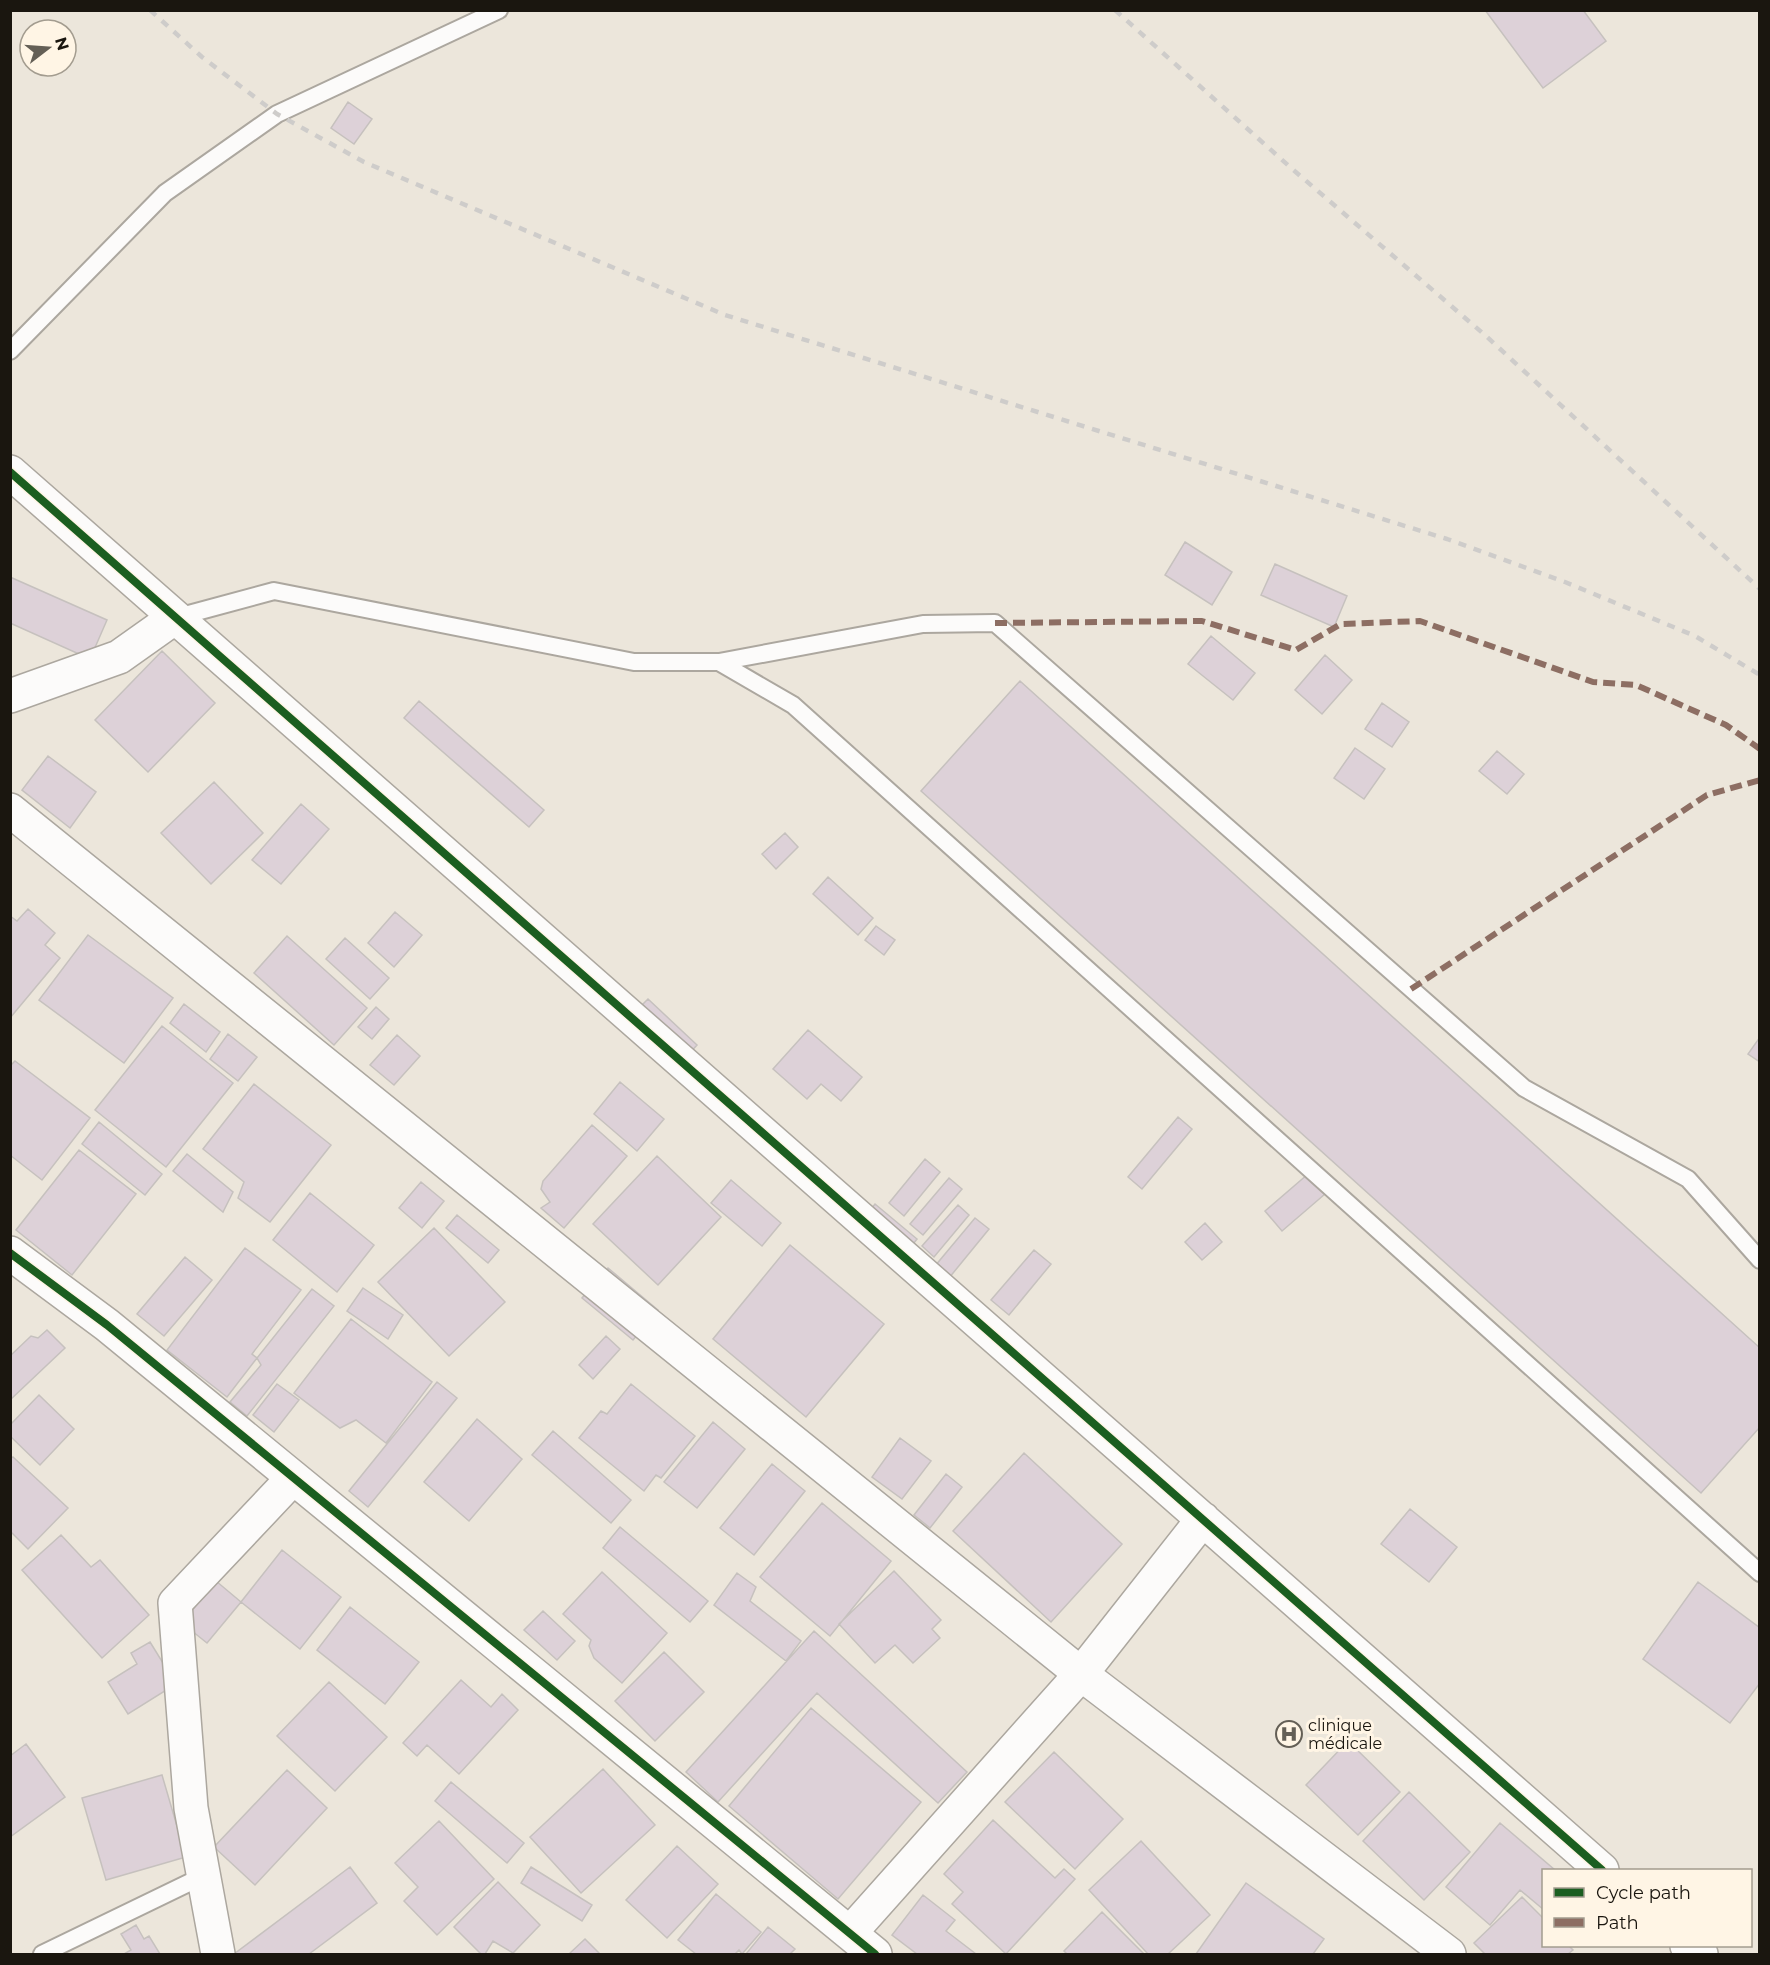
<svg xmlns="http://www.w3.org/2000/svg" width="1770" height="1965" viewBox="0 0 1770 1965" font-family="Montserrat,sans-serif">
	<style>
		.building { fill: #ddd1d8; stroke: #c6c1be; stroke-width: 1.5 }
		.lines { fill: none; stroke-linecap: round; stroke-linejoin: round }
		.lane-casing { stroke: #aca79f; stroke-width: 20 }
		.street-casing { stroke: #aca79f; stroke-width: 36 }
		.lane { stroke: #fcfbfa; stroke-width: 16 }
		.street { stroke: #fcfbfa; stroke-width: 33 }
		.rail { stroke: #ceccca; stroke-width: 4.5; stroke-dasharray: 8 8; stroke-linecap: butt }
		.quiet { stroke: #8d6e63; stroke-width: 6; stroke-dasharray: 12 6; stroke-linecap: butt }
		.cycleway-casing { stroke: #fff5e5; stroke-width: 11 }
		.cycleway { stroke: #1b5e20; stroke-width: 8 }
		.labels { text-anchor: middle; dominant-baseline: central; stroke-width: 6; stroke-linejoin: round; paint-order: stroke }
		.poi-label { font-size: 16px; fill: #1a160f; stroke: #fff5e5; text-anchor: start }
	</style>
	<rect width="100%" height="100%" fill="#ece6db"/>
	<path class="building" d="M1485,10H1583L1606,41L1543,88Z
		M348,102L372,119L354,144L331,128Z
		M1185,542L1232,572L1212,605L1165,575Z
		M1275,564L1347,596L1334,627L1261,595Z
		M10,577L107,620L90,659L10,623Z
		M1211,636L1255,673L1233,700L1188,664Z
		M162,651L215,703L148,772L95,720Z
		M1325,655L1352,680L1322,714L1295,690Z
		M1020,681L1760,1348V1427L1701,1493L921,791Z
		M419,701L544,810L529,827L404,718Z
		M1382,703L1409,722L1392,747L1365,729Z
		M1355,748L1385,769L1364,799L1334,778Z
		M1497,751L1524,774L1507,794L1479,771Z
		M48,756L96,792L70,828L22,790Z
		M214,782L263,833L211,884L161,833Z
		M301,804L329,829L281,884L252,860Z
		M785,833L798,847L776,869L762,854Z
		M828,877L873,918L858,935L813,894Z
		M28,909L55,933L45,945L60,958L10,1018V916L17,921Z
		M395,912L422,935L394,967L368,943Z
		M876,926L895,940L884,955L865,940Z
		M88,935L173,998L124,1063L39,1000Z
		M287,936L367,1008L334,1045L254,973Z
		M345,938L389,978L370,999L326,959Z
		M648,999L697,1045L687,1056L637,1010Z
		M184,1004L220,1032L206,1052L170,1023Z
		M376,1007L389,1019L372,1039L358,1027Z
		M162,1026L233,1083L166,1167L95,1110Z
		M808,1030L862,1077L841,1101L821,1084L807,1099L773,1069Z
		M228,1034L257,1057L238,1081L210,1059Z
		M397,1035L420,1056L394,1085L370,1065Z
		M1760,1037V1062L1748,1054Z
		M15,1061L90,1118L42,1180L10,1155V1066Z
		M620,1082L664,1119L637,1151L594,1114Z
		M254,1084L331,1145L270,1222L238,1198L244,1182L203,1149Z
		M1178,1117L1192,1129L1142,1189L1128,1177Z
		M99,1122L162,1174L145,1195L82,1144Z
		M592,1125L627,1156L564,1228L541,1208L550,1202L541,1189L543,1181Z
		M79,1150L136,1194L72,1275L16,1230Z
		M187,1154L233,1192L223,1212L173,1171Z
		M657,1156L721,1217L658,1285L593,1224Z
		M925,1159L940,1172L904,1216L889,1203Z
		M1308,1174L1325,1194L1282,1231L1265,1211Z
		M949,1178L962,1189L923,1235L910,1224Z
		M731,1180L781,1223L762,1246L711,1203Z
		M421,1182L444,1201L422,1228L399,1208Z
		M310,1193L374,1245L337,1292L273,1240Z
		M875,1204L917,1239L905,1254L863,1219Z
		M958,1205L969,1215L934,1257L922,1246Z
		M457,1215L499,1250L488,1263L446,1228Z
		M975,1218L989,1229L949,1278L935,1266Z
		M1205,1223L1222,1242L1202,1260L1185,1242Z
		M434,1228L505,1302L449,1356L378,1282Z
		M790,1245L884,1324L806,1417L713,1339Z
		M245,1248L301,1290L252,1354L257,1358L227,1397L167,1350Z
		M1034,1250L1051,1264L1009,1315L991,1300Z
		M185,1257L212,1280L164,1336L137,1314Z
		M608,1268L658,1310L633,1340L582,1298Z
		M363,1288L403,1315L388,1339L347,1311Z
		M312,1289L334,1306L247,1416L230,1402L261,1365L257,1358Z
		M351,1319L432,1382L386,1443L356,1420L340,1428L294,1393Z
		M47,1330L65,1348L10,1400V1356L31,1336L38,1338Z
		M606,1336L620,1349L593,1379L579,1365Z
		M437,1382L457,1398L368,1507L349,1491Z
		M277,1384L299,1400L274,1432L253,1415Z
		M631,1384L695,1436L661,1478L656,1475L644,1491L579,1438L601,1411L607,1414Z
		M39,1395L74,1429L40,1465L10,1436V1425Z
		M477,1419L522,1459L469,1521L424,1482Z
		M713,1422L745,1449L697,1508L664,1482Z
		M553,1431L631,1500L611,1523L532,1455Z
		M900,1438L931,1461L902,1499L872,1477Z
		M1024,1453L1122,1544L1051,1622L953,1531Z
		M13,1457L68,1508L28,1549L10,1531V1459Z
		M772,1464L805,1491L754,1555L720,1528Z
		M946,1474L962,1487L930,1528L914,1515Z
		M822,1503L891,1561L830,1636L760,1577Z
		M1410,1509L1457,1547L1429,1582L1381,1544Z
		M620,1527L708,1601L690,1622L603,1548Z
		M61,1535L91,1567L100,1560L149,1615L102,1658L22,1570Z
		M282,1550L341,1597L300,1649L241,1602Z
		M894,1571L941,1620L932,1629L940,1638L913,1663L895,1645L875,1663L839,1624Z
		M602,1572L667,1633L622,1683L594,1658L589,1646L591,1640L563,1614Z
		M737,1573L756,1587L750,1601L801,1641L786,1661L714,1605Z
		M216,1581L241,1602L207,1643L182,1623Z
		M1698,1582L1760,1628V1683L1730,1723L1643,1659Z
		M350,1607L419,1662L385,1704L317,1650Z
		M543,1611L575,1641L557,1660L524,1630Z
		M814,1631L967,1772L938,1803L817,1693L718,1802L686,1772Z
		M150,1642L176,1684L128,1714L108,1682L137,1664L131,1653Z
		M664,1652L704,1692L655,1741L615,1701Z
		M461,1680L491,1707L502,1694L518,1710L459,1774L427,1745L417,1756L403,1743Z
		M329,1682L387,1737L335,1791L277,1736Z
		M811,1708L921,1802L838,1899L729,1806Z
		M1348,1741L1400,1792L1358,1835L1306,1785Z
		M26,1744L65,1797L10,1837V1756Z
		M1054,1752L1123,1819L1075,1869L1005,1802Z
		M603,1769L655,1825L581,1893L530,1837Z
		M287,1770L327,1808L255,1885L214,1847Z
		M162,1775L186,1857L106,1880L82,1798Z
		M451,1782L524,1843L507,1863L435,1801Z
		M1409,1792L1470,1852L1424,1900L1363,1841Z
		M993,1820L1055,1878L1064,1869L1075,1879L1006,1954L952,1904L963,1892L944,1874Z
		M439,1821L494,1879L437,1935L404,1901L418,1887L395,1863Z
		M1500,1823L1555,1870H1544V1910L1520,1890L1490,1925L1446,1887Z
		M1141,1841L1210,1915L1168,1954H1148L1089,1890Z
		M677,1846L718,1884L667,1938L626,1900Z
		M350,1867L377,1903L309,1954H234Z
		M531,1867L592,1905L582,1921L521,1883Z
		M498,1882L540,1925L513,1953L493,1941L485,1954H481L454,1927Z
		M1246,1883L1324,1939L1313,1954H1196Z
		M716,1894L761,1932L742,1954L739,1950L735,1954H696L678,1940Z
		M923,1895L955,1920L946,1931L976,1954H917L892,1935Z
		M1522,1897L1544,1919V1946H1569L1573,1950L1568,1954H1485L1474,1943Z
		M1102,1912L1144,1954H1067L1064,1951Z
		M136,1925L144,1939L149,1936L160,1954H124L131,1950L121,1934Z
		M768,1927L795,1949L790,1954H746Z
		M585,1939L600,1954H569Z"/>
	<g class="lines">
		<defs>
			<path id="lane" d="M10,351L165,193L277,114L499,10
				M174,618L274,591L634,662H719L923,624L995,623L1524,1088L1688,1179L1760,1260
				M719,662L793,705L1760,1573
				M42,1954L203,1876"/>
			<path id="street" d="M10,472L1602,1870
				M10,696L119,657L174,618
				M10,810L1081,1674L1449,1954
				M10,1253L107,1325L875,1954
				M850,1933L1081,1674L1203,1519
				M1687,1946L1701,1954
				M218,1954L191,1808L175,1603L293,1478"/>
		</defs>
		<use href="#lane" class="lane-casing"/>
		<use href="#street" class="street-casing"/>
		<use href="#lane" class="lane"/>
		<use href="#street" class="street"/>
		<path class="rail" d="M150,10L202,57L277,114L364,162L725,315L1447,539L1565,582L1695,636L1760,675
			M1115,10L1290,167L1486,336L1760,589"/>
		<path class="quiet" d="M995,623L1202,621L1296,650L1341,624L1420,621L1593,682L1636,685L1726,725L1760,749
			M1411,989L1707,795L1760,780"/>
		<defs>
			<path id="cycleway" d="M10,472L1602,1870
				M10,1253L107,1325L875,1954"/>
		</defs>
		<use href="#cycleway" class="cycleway-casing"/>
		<use href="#cycleway" class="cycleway"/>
	</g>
	<defs>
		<symbol id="hospital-ring" viewBox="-11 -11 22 22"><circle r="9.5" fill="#fff5e5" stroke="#645f56" stroke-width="1.5"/><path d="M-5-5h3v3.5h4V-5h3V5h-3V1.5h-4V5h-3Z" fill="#645f56"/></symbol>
	</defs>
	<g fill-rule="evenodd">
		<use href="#hospital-ring" x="1274" y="1719" width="30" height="30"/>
	</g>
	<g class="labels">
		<g class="poi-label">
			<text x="1308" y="1725">clinique<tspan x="1308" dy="18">médicale</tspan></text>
		</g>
	</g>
	<rect width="1770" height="1965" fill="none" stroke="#1a160f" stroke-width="24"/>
	<rect x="1542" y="1869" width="210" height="78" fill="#fff5e5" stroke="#a39c8f" stroke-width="1.5"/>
	<rect x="1554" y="1888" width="30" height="9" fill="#1b5e20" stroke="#a39c8f" stroke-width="1.5"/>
	<text x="1596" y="1899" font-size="18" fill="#1a160f">Cycle path</text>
	<rect x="1554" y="1918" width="30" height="9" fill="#8d6e63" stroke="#a39c8f" stroke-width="1.5"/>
	<text x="1596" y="1929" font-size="18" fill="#1a160f">Path</text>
	<g transform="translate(48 48) rotate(73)"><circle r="28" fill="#fff5e5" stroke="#a39c8f" stroke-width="1.5"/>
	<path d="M0-4.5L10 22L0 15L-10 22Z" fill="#645f56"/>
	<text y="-9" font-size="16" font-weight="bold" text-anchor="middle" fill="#1a160f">N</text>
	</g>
</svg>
